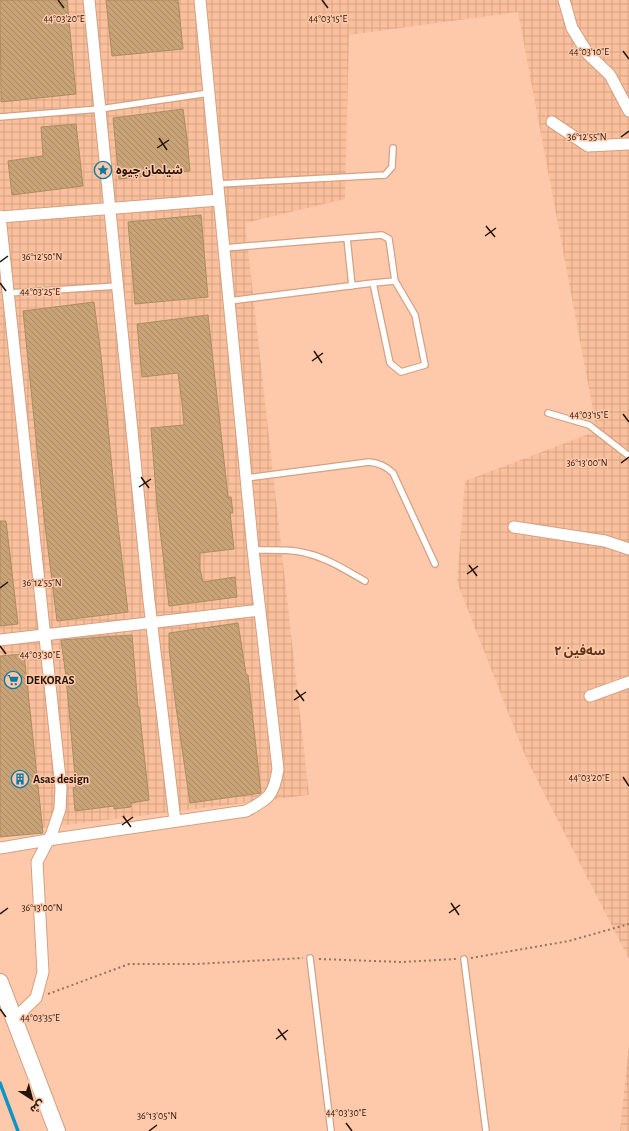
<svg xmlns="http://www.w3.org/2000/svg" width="629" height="1131" viewBox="0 0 629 1131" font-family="'Alegreya Sans','Noto Sans Arabic',sans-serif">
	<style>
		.industrial { fill: url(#industrial-grid) }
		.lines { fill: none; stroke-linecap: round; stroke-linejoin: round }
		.stream { stroke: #0d94c7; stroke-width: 3.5 }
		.building { fill: url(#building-back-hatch); stroke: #ae8c60 }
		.lane-casing { stroke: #d3a183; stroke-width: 8 }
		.street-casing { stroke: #d3a183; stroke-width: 13 }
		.secondary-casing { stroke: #d3a183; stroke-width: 18 }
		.path { stroke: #96725c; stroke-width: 2; stroke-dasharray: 2 3; stroke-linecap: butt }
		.lane { stroke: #fff; stroke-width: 5.5 }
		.street { stroke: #fff; stroke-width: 11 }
		.secondary { stroke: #fff; stroke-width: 16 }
		.ticks { fill: none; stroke: #261408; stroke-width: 1.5 }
		.labels { text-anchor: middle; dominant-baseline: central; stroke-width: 3; stroke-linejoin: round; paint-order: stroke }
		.poi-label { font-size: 12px; font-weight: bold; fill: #261408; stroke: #fdc9aa; text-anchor: start }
		.neighbourhood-label { font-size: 13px; font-weight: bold; fill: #5f3519; stroke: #fdc9aa }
		.ticks-label { font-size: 10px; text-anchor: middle; fill: #261408; stroke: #fdc9aa; stroke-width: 3; stroke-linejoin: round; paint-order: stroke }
	</style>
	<defs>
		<pattern id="industrial-grid" width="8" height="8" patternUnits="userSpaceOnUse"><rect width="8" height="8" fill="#fabf9c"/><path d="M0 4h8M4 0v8" fill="none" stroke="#d6a385"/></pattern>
		<pattern id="building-back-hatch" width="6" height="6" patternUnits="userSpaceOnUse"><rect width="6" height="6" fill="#c7a377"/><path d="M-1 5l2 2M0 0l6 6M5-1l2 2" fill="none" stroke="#ab8b65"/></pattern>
	</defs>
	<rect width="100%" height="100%" fill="#fdc9aa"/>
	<path class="industrial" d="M0,0H629V959L526,758L457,582L465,481L597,431L518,12L349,35L345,199L245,223L309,795L0,833Z
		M629,1045V1131H620Z"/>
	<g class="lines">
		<path class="stream" d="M0,1083L18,1131"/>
	</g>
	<path class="building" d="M0,0H67L76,94L1,102Z
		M106,0H178L183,49L112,56Z
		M183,109L187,139L190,171L119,179L113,118Z
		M76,124L83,186L12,195L8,161L43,156L41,127Z
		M201,215L208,297L135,304L128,222Z
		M94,302L101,356L116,509L128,612L57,621L44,517L23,311Z
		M208,315L228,497H231L233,513H230L234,549L200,553V569L203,582L235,577L237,597L169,606L157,504L151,428L184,425L182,403L178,373L142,377L137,324Z
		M0,521H6L18,624L0,626Z
		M238,623L246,674L248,675L261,793L190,803L175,700L169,648V633Z
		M132,635L138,707H139L149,800L131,803V807L114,809V806L75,811L73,788L76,787L66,677L61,640Z
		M24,654L43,833L0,837V656Z"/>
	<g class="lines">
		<defs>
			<path id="lane" d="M0,117L100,109L209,93
				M218,184L385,175L392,167L393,148
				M347,238L352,286
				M224,248L382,235L389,239L395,281
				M8,293L117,286
				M229,301L373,283L395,281L415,315L425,365L401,372L390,363L373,283
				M548,413L589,425L629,456
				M247,478L369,462C379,463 386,466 393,473L435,564
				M253,550C272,550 291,549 309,554C329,559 347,571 365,581
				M310,958L331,1131
				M464,959L486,1131"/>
			<path id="street" d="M89,0L149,601L175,821
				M564,0L572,28L588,54L610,75L629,111
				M552,122L588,146L629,144
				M0,216L61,788L60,809L52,833L37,862L43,972L36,998L14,1019
				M0,217L219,200
				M514,527L605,541L629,549
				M0,640L260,610
				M590,696L629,682
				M0,848L48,840L246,811C269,799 274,795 278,769L253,550L200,0"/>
			<path id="secondary" d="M0,982L57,1131"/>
		</defs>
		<use href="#lane" class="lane-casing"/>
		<use href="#street" class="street-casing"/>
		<use href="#secondary" class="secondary-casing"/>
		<path class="path" d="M471,958L569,941L629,924
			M319,959L402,962L456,959
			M48,994L129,964H197L303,958"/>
		<use href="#lane" class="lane"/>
		<use href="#street" class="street"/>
		<use href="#secondary" class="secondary"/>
	</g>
	<path class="ticks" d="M58,0L64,8M322,0L328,8M623,51L629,59M621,137L629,131M159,138L167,150M157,148L169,140M486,226L495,237M485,236L496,228M0,262L8,256M0,283L6,291M314,351L322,363M312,361L323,353M623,414L629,422M621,463L629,457M141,477L149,488M139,487L151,479M469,565L477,576M467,574L478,566M0,588L8,582M0,646L6,654M296,690L304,701M294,700L306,692M623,777L629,786M123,816L131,827M122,825L133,817M451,903L459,915M449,913L460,905M0,914L8,908M0,1009L6,1017M278,1029L286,1040M276,1039L288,1030M346,1123L352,1131M149,1131L157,1125"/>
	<defs>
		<symbol id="sight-ring" viewBox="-11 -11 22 22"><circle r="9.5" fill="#fdc9aa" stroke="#0e7aa4" stroke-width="1.5"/><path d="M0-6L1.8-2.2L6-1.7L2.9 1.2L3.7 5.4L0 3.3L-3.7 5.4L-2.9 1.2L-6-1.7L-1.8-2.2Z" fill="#0e7aa4"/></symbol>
		<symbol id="supermarket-ring" viewBox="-11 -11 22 22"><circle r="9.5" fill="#fdc9aa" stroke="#0e7aa4" stroke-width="1.5"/><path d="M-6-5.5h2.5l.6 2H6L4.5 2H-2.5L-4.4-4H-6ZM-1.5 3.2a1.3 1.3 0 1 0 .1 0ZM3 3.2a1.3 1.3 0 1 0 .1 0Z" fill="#0e7aa4"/></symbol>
		<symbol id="building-ring" viewBox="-11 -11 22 22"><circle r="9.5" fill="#fdc9aa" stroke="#0e7aa4" stroke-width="1.5"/><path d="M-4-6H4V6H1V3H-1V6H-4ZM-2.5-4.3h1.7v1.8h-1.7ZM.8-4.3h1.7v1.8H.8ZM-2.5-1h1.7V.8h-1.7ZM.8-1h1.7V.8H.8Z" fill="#0e7aa4"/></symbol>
	</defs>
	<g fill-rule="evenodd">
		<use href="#sight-ring" x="93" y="160" width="20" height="20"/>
		<use href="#supermarket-ring" x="3" y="670" width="20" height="20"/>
		<use href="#building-ring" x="10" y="769" width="20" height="20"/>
	</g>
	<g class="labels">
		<g class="poi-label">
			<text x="116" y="170">شيلمان چیوه</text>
			<text x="26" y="680">DEKORAS</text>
			<text x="33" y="779">Asas design</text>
		</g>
		<g class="neighbourhood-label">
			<text x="580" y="651">سەفین ٢</text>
		</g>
	</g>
	<g class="ticks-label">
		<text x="64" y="22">44°03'20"E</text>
		<text x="328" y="22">44°03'15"E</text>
		<text x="589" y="55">44°03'10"E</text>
		<text x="587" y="140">36°12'55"N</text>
		<text x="42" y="260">36°12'50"N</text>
		<text x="40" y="295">44°03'25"E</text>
		<text x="589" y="418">44°03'15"E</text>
		<text x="587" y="466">36°13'00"N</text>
		<text x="42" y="586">36°12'55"N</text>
		<text x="40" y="658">44°03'30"E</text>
		<text x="589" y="781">44°03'20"E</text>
		<text x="42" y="911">36°13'00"N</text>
		<text x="40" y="1021">44°03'35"E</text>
		<text x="346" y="1116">44°03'30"E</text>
		<text x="157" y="1119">36°13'05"N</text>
	</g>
	<g transform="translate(32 1099) rotate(144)" stroke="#fdc9aa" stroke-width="3" paint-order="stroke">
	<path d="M0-3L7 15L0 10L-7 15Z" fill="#261408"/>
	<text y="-6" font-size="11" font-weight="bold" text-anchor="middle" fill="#261408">ش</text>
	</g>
</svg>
